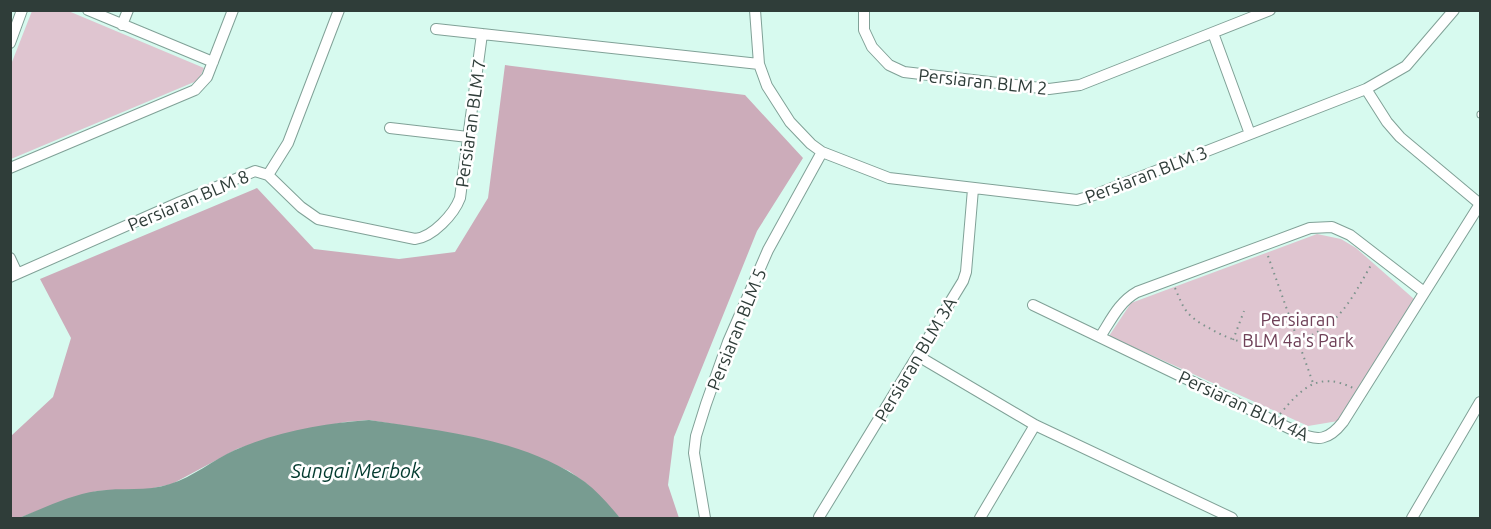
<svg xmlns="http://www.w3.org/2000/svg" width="1491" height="529" viewBox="0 0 1491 529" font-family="Ubuntu,sans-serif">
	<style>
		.green { fill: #dfc5d0 }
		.forest { fill: #ccacba }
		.water { fill: #789c91 }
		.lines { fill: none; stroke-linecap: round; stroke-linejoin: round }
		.lane-casing { stroke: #80a197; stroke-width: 7 }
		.street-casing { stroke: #80a197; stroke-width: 12 }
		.path { stroke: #7c938c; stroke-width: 2; stroke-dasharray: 1.5 4.5; stroke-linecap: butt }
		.lane { stroke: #fff; stroke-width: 5 }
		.street { stroke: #fff; stroke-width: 10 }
		.labels { text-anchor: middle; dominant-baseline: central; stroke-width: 5; stroke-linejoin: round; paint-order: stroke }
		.street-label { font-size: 18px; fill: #2f3d39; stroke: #fff }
		.park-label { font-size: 18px; fill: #6f4158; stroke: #fff }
		.water-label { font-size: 20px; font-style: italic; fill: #023a2e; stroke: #fff }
	</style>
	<rect width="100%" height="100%" fill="#d7faef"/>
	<path class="green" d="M66,10L204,68L199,80L11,159L10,67L32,11Z
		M1317,234L1341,239L1356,248L1414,299L1338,421L1308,426L1109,336L1131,303Z"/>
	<path class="forest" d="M505,65L745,95L803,158L757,231L674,437L668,485L679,518H620L587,484L569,471L534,456L502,445L466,436L369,420L345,422L274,437L237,449L172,484L149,489L97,491L69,499L19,518H11V436L53,397L71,338L40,279L257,188L314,249L399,259L455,252L488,198Z"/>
	<path class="water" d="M369,420C441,431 524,438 585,482C598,492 610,506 620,518H19C44,508 70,495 97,491C122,487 146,492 170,484C193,477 213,460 235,450C276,432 325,423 369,420Z"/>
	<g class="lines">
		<defs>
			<path id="lane" d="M1480,114V115"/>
			<path id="street" d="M88,10L213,62
				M755,10L759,64L767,86L790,122L811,144L822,152L889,178L1077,200L1094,195L1366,89L1406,66L1454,10
				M864,10V30L872,47L889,65L904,72L1049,89L1080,85L1270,10
				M122,25L128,10
				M436,29L482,34
				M1213,33L1250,134
				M10,43L22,10
				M1366,89L1387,122L1400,137L1480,204
				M390,128L468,137
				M10,168L195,90L207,77L233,10
				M268,175L288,143L339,10
				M10,258L17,273
				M10,277L180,202L255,171L268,175L301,207L318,219L415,239C433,237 454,214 460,198L482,34L759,64
				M1033,305L1297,432C1318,442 1329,440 1343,422L1480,204
				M1100,337C1111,320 1119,302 1137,292L1310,228L1332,227L1350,235L1424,292
				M918,356L1035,425L1232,518
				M819,517L963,281L966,272L973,189
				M705,518L694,453L696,436L706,404L728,342L768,250L822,152
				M980,518L1035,425
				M1412,518L1480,402"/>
		</defs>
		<use href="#lane" class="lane-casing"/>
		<use href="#street" class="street-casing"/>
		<path class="path" d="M1268,256L1313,383
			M1175,288C1179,297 1182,306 1188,313C1194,320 1203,325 1211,329C1248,351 1292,352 1328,325C1347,310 1359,286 1371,265
			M1233,340L1244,311
			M1280,414C1302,388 1318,371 1353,388"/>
		<use href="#lane" class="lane"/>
		<use href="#street" class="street"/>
	</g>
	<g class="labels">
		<g class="street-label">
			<text transform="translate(983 81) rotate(6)">Persiaran BLM 2</text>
			<text transform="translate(470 123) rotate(-82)">Persiaran BLM 7</text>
			<text transform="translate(1146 174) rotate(-21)">Persiaran BLM 3</text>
			<text transform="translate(188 200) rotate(-23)">Persiaran BLM 8</text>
			<text transform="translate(736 329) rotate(-68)">Persiaran BLM 5</text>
			<text transform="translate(915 359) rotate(-59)">Persiaran BLM 3A</text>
			<text transform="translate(1244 405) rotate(25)">Persiaran BLM 4A</text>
		</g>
		<g class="park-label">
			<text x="1298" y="319">Persiaran<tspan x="1298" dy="21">BLM 4a's Park</tspan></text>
		</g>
		<g class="water-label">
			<text x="356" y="470">Sungai Merbok</text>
		</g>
	</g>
	<rect width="1491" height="529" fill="none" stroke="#2f3d39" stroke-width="24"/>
</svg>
